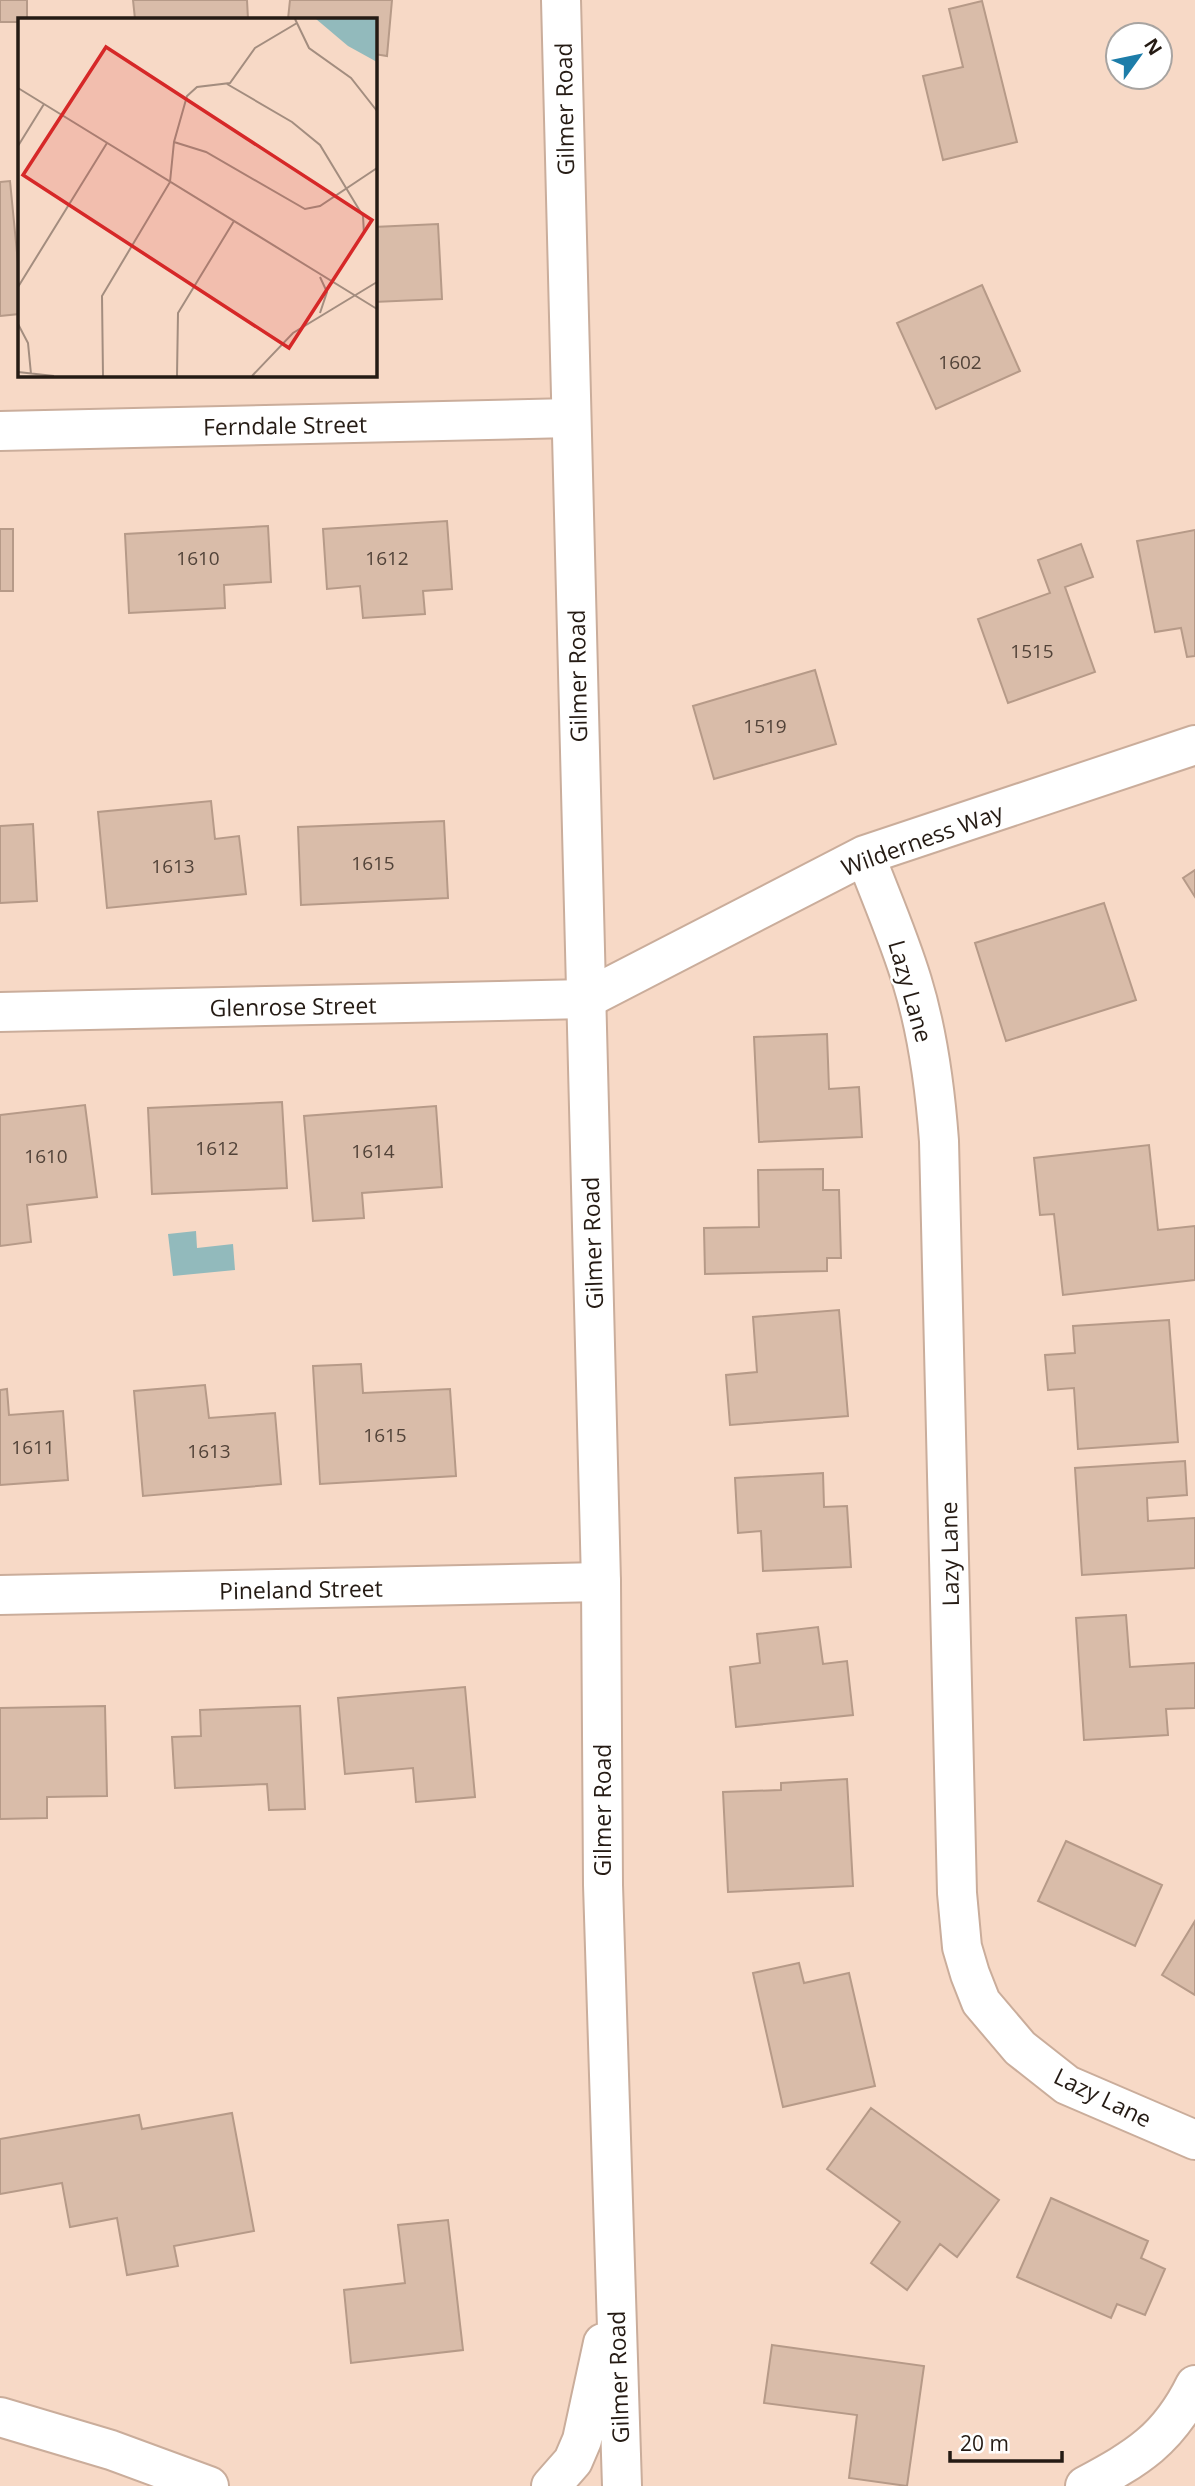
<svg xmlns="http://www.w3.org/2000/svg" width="1195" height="2486" viewBox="0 0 1195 2486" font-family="'Open Sans',sans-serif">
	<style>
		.water { fill: #92babc }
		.building { fill: #d9bca9; stroke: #b69a88; stroke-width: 2 }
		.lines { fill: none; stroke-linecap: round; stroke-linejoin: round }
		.minor-casing { stroke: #caad9b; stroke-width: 42 }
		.major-casing { stroke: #caad9b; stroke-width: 42 }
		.minor { stroke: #fff; stroke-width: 38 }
		.major { stroke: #fff; stroke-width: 38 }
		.labels { text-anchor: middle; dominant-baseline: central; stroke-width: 5; stroke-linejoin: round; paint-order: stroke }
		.number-label { font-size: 19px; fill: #524339 }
		.street-label { font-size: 23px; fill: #251b14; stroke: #fff }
		.inset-road { fill: none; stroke: #a38d7f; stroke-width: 2 }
		.view { fill: #d62828; fill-opacity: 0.15; stroke: #d62828; stroke-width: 3.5 }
		.inset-edge { fill: none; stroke: #251b14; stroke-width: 3.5 }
	</style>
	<rect width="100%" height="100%" fill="#f7d9c6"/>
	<path class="water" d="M196,1231L197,1248L233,1244L235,1270L173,1276L168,1234Z"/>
	<path class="building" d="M0,0H27V19H19V22H0Z
		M133,0H247L248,19H135Z
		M290,0H392L387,56L374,54V19H288Z
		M982,1L1017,142L943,160L923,76L963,67L949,9Z
		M10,181L19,273V314L0,316V182Z
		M438,224L442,299L374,302V227Z
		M982,285L1020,371L936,409L897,323Z
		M447,521L452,589L423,591L425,614L363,618L360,586L327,589L323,529Z
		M268,526L271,582L224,585L225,608L129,613L125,534Z
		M0,529H13V591H0Z
		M1195,530V656L1187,657L1181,628L1155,632L1137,541Z
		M1081,544L1093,577L1065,587L1095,672L1008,703L978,619L1050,593L1038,560Z
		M815,670L836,744L714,779L693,706Z
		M211,801L215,839L239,836L246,894L107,908L98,812Z
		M444,821L448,898L301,905L298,827Z
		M33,824L37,901L0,903V826Z
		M1195,870V897L1183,878Z
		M1104,903L1136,1000L1006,1041L975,943Z
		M827,1034L829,1089L859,1087L862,1137L759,1142L754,1037Z
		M282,1102L287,1188L152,1194L148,1108Z
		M85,1105L97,1197L27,1205L31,1242L0,1246V1115Z
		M436,1106L442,1187L362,1193L364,1218L313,1221L304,1116Z
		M1149,1145L1158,1230L1195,1226V1280L1063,1295L1054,1214L1040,1215L1034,1158Z
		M823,1169V1190H839L841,1258H827V1271L705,1274L704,1228L759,1227L758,1170Z
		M839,1310L848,1416L730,1425L726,1375L757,1372L753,1317Z
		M1169,1320L1178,1442L1078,1449L1074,1388L1048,1390L1045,1355L1075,1353L1073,1326Z
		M361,1364L363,1393L450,1389L456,1476L320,1484L313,1366Z
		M205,1385L209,1418L275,1413L281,1484L143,1496L134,1391Z
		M7,1389L9,1415L63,1411L68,1480L0,1485V1390Z
		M1185,1461L1187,1495L1147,1498L1148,1521L1195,1518V1568L1082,1575L1075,1468Z
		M823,1473L824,1507L847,1506L851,1567L763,1571L761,1531L738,1533L735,1478Z
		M1126,1615L1130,1667L1195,1663V1708L1166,1709L1168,1735L1084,1740L1076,1618Z
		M818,1627L823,1664L847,1661L853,1715L736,1727L730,1667L760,1663L757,1634Z
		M465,1687L475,1797L416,1802L413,1768L345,1774L338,1698Z
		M105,1706L107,1796L47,1797V1818L0,1819V1708Z
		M300,1706L305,1809L269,1810L267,1784L175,1788L172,1737L201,1736L200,1710Z
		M847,1779L853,1886L728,1892L723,1792L781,1790V1783Z
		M1066,1841L1162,1885L1135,1946L1038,1901Z
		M1195,1921V1995L1162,1975Z
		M799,1963L804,1983L849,1973L875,2086L783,2107L753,1973Z
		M871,2108L999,2200L957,2257L940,2244L907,2290L871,2263L900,2222L827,2169Z
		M232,2113L254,2231L174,2246L178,2266L127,2275L117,2218L70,2227L62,2183L0,2194V2139L139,2115L142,2129Z
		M1051,2198L1148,2241L1141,2258L1165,2269L1145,2315L1117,2304L1111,2318L1017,2277Z
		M448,2220L463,2350L351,2363L344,2290L405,2283L398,2225Z
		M772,2345L924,2366L907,2486L849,2478L857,2415L764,2403Z"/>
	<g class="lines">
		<defs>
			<path id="minor" d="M0,431L571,418
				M865,855C881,897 899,938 912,981C928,1033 935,1087 939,1141L957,1893L962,1947L970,1974L981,2002L1020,2048L1067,2085L1195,2140
				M0,1012L586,999L865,855L1195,745
				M0,1595L601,1582
				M1085,2486C1137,2458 1168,2440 1195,2385"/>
			<path id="major" d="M561,0L601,1582L603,1885L622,2486
				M0,2417L111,2450L209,2486
				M551,2486L573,2461L582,2440L603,2343"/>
		</defs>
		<use href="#minor" class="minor-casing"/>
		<use href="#major" class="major-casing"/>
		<use href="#minor" class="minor"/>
		<use href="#major" class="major"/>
	</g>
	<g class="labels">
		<g class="number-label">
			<text x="960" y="362">1602</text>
			<text x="198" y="558">1610</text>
			<text x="387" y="558">1612</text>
			<text x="1032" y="651">1515</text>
			<text x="765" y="726">1519</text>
			<text x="373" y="863">1615</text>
			<text x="173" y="866">1613</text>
			<text x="217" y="1148">1612</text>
			<text x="373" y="1151">1614</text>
			<text x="46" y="1156">1610</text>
			<text x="385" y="1435">1615</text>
			<text x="33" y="1447">1611</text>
			<text x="209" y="1451">1613</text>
		</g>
		<g class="street-label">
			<text transform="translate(564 109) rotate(-91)">Gilmer Road</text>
			<text transform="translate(285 425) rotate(-1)">Ferndale Street</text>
			<text transform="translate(577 676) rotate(-91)">Gilmer Road</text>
			<text transform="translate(922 839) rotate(-20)">Wilderness Way</text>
			<text transform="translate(911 991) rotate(74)">Lazy Lane</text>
			<text transform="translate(293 1006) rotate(-1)">Glenrose Street</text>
			<text transform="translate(592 1243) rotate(-92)">Gilmer Road</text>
			<text transform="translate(949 1554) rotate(-91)">Lazy Lane</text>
			<text transform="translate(301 1589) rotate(-1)">Pineland Street</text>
			<text transform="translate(602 1810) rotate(-90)">Gilmer Road</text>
			<text transform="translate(1103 2097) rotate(26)">Lazy Lane</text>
			<text transform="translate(618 2377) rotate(-92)">Gilmer Road</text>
		</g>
	</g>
	<g transform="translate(18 18)">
		<rect width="359" height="359" fill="#f7d9c6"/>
		<path d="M298,1H359V44L330,28Z" fill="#92babc"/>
		<path class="inset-road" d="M277,1L291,30L333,60L359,93M209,66L274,104L302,127L345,198L346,216M0,70L359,291M156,124L188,134L287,191L302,188L359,150M0,128L26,86M302,259L309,274L302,295M0,269L89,125M0,306L10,325L13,356M0,354L36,358M85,358L84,278L152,164L156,124L169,78L179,69L212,65L237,30L279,5M159,358L160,295L216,203M234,358L275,315L359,264"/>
		<path class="view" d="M88,29L354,202L271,330L5,157Z"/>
		<rect width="359" height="359" class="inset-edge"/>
	</g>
	<g transform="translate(1139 56) rotate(57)"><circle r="33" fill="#ffffff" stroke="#a8a4a1" stroke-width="2"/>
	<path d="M0-5L12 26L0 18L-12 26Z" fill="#1d7da9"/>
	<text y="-10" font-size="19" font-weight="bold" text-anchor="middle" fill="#251b14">N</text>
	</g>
	<path d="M950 2451v10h112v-10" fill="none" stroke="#251b14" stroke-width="3.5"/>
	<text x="960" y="2451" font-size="21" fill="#251b14" stroke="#ffffff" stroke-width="5" paint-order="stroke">20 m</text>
</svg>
